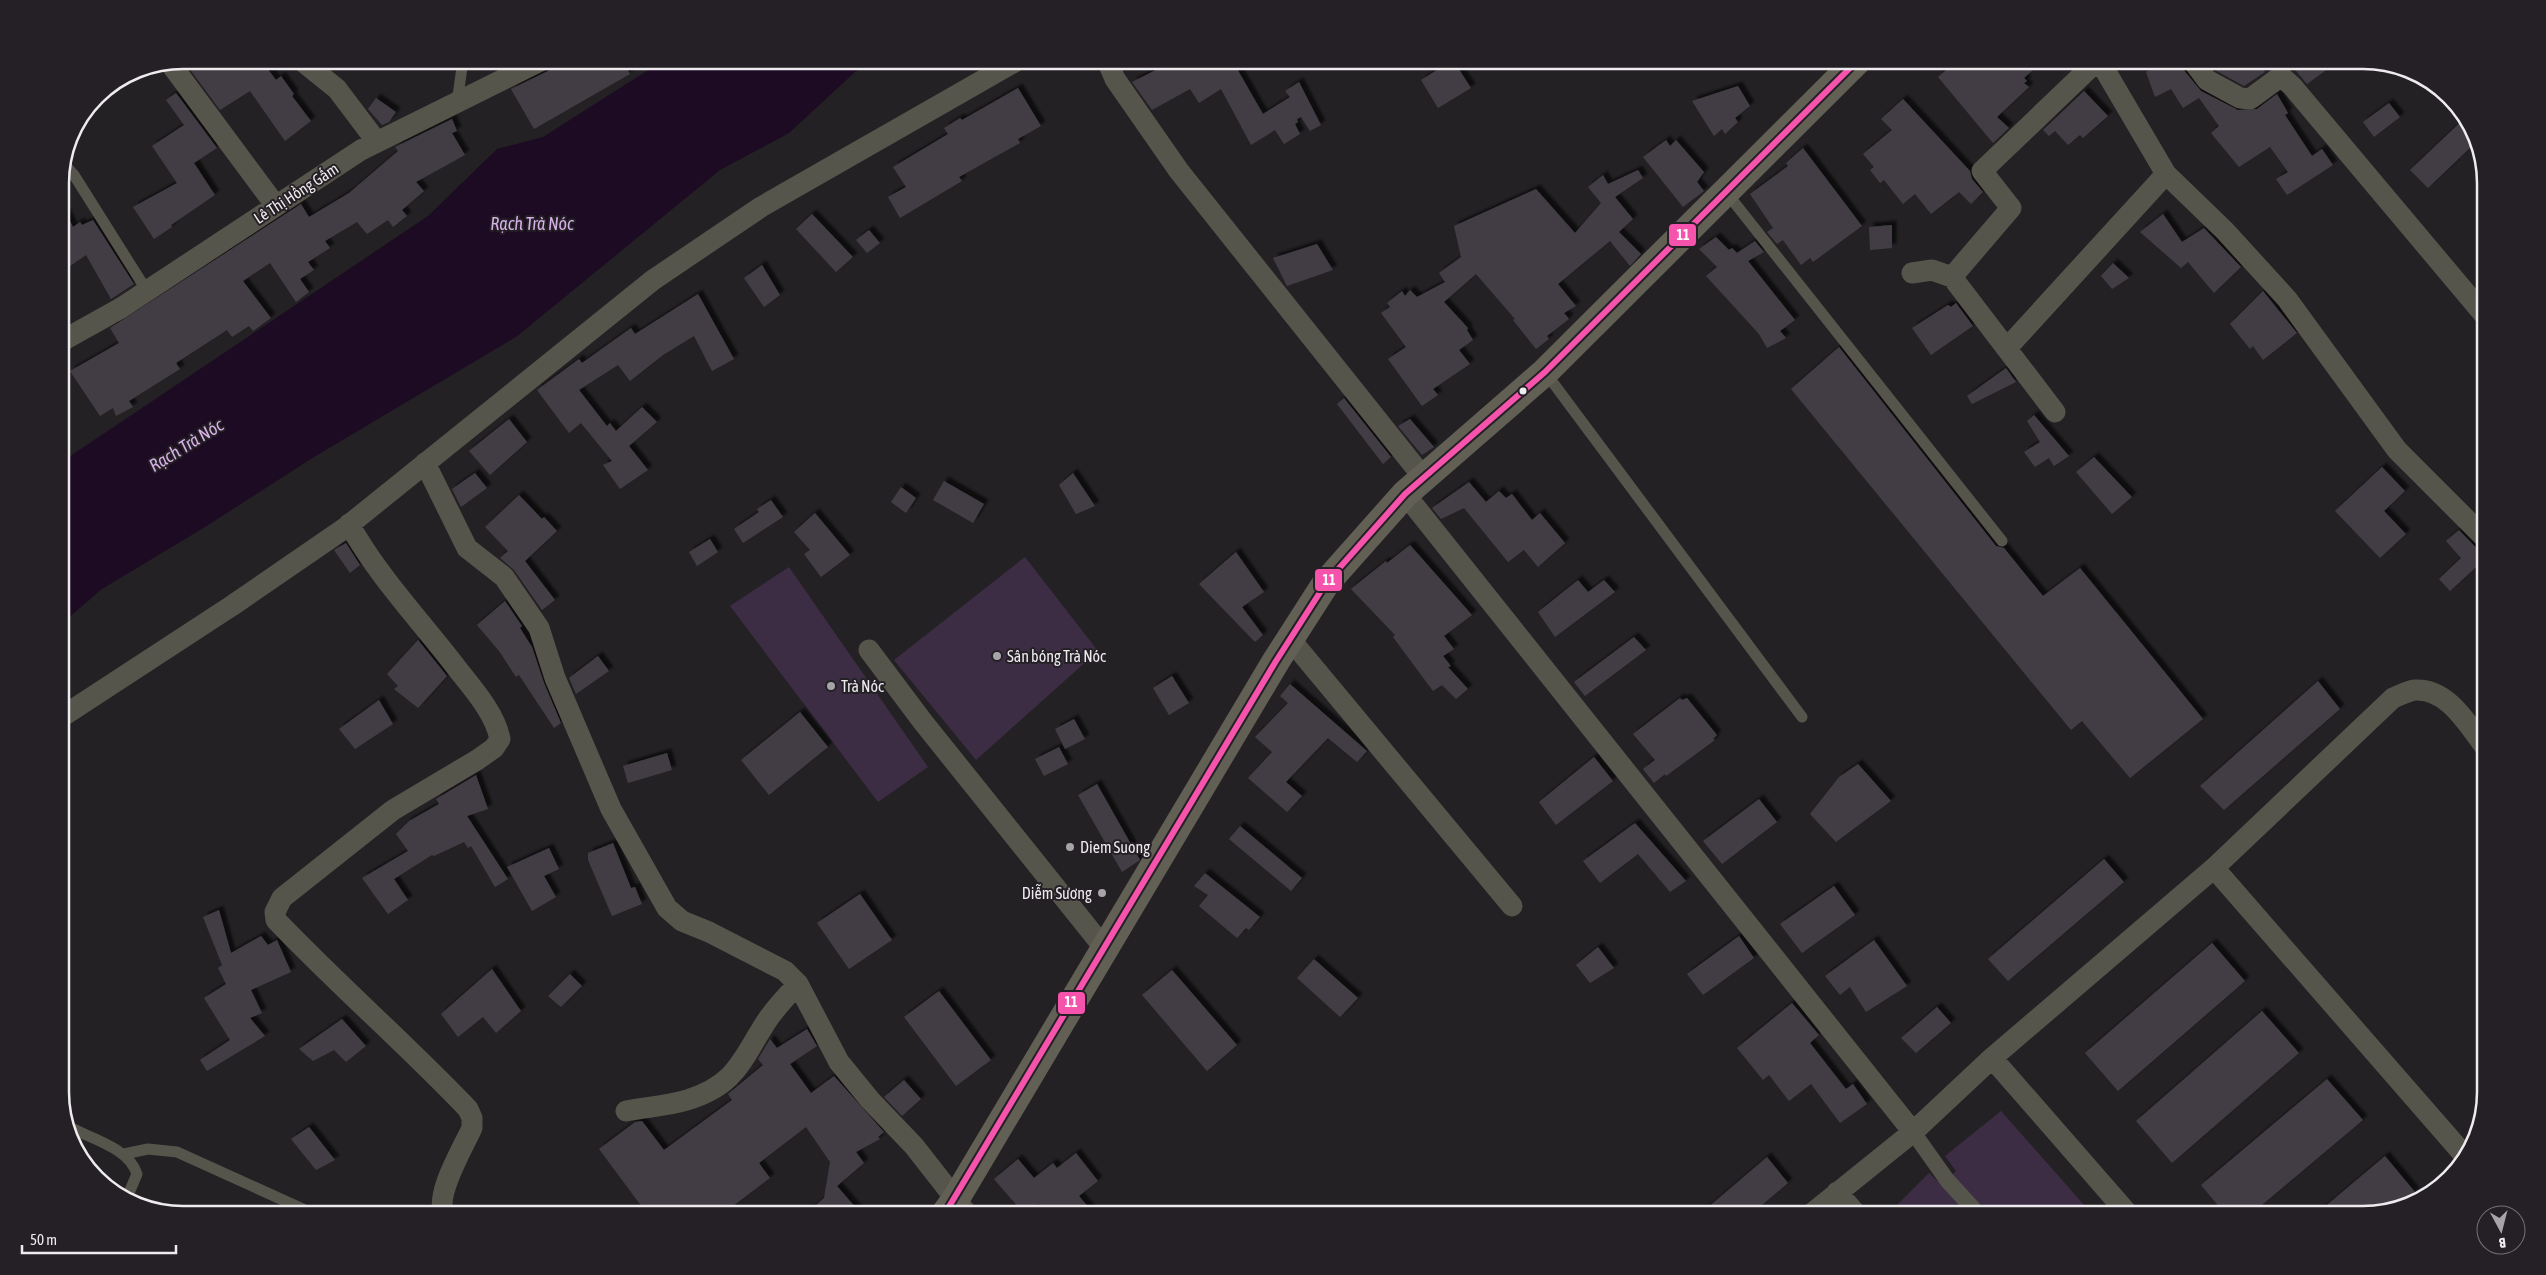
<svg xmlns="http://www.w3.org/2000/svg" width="2546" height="1275" viewBox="0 0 2546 1275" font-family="'Asap Condensed',sans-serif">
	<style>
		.green { fill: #3d2d44 }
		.water { fill: #1c0b22 }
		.building { fill: #433e45; filter: url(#shadow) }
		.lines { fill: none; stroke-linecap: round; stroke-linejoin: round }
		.service { stroke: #56554b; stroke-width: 11 }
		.pedestrian { stroke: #56554b; stroke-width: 16 }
		.minor { stroke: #56554b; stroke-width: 21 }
		.secondary { stroke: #626054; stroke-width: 28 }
		.bus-1-casing { stroke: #242025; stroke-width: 10 }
		.bus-1 { stroke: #f653ac; stroke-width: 6 }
		.bus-dot { fill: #eeebef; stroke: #242025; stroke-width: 2 }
		.poi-dot { fill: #a7a4a8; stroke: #242025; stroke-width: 2 }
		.labels { text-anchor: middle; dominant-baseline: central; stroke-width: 4; stroke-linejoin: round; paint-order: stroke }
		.street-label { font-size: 16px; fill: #eeebef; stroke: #242025 }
		.poi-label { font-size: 16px; fill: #eeebef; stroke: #242025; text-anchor: start }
		.water-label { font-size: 18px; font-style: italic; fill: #d6b0e7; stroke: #242025 }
		.rim { fill: none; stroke: #eeebef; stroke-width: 2.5 }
		.line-badge { stroke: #242025; stroke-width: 2 }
		.badge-label { font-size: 14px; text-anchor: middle; font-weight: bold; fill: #fff }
	</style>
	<defs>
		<filter id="shadow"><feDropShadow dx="4.5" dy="-4.5" stdDeviation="1" flood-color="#0009"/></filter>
	</defs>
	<rect width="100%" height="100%" fill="#232124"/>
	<path class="green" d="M1025,557L1098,651L976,760L894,660Z
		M789,567L928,767L878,802L730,606Z
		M2001,1111L2093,1215H1887L1929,1173L1942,1185L1956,1171L1945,1156Z"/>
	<path class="water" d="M664,60H881L855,72L789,133L720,170L516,337L314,457L205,527L102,589L60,625V463L428,216L497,149L543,137Z"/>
	<path class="building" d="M183,60H261L276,80L281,76L294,94L292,96L311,121L285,141L250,91L220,110Z
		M554,60H622L630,74L534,129L511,89L548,71Z
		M1176,60H1232L1263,114L1290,97L1285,91L1299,82L1321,125L1310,131L1301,117L1297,119L1298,122L1295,124L1300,134L1284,144L1275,130L1251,145L1221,89L1199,103L1190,89L1152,110L1132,82Z
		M1453,60L1471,88L1438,108L1421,80Z
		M1958,60H2044L2024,78L2027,81L2024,83L2029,87L1997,117L2009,128L1993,143L1938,77Z
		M2154,60H2180L2182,68L2201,91L2238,110L2257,109L2277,94L2288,113L2285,115L2312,156L2322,149L2333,165L2287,195L2276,179L2288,172L2270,147L2239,167L2211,133L2219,126L2199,98L2183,108L2171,89L2155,97L2146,72L2157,66Z
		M2208,60H2258L2265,72L2244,86L2215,70Z
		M2287,60H2340L2307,84Z
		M1738,86L1750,106L1735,118L1738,122L1725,134L1722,129L1714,136L1692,101Z
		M1018,88L1041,126L1018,139L1020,143L959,177L962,181L900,218L888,197L906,187L893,167L948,134L944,128L960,118L962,120Z
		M2084,91L2108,116L2083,138L2080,135L2068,145L2055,131L2049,136L2043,130Z
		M176,93L217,148L194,163L215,195L171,225L172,227L154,239L133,207L177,183L152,146L184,125L166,100Z
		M376,98L396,112L389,122L382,125L368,109Z
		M1903,99L1970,171L1972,179L1983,192L1971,204L1959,192L1931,214L1915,194L1903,204L1884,180L1880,183L1870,170L1874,167L1863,154L1892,130L1881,119Z
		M2389,103L2400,117L2374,137L2363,122Z
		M2466,117L2475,143L2428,188L2410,170Z
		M452,119L457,131L452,133L465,155L416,182L424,191L402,210L407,216L393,227L388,220L367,234L357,222L325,241L330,248L308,262L314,270L300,279L309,292L296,302L270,263L243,281L271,318L253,331L249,326L232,337L227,330L176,363L180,369L129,401L133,407L116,416L113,408L100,416L70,371L119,343L110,328L301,204L309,217L349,193L398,151L395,147Z
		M1666,140L1670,146L1676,140L1704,172L1697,182L1704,191L1683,207L1643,157Z
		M1803,148L1862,226L1813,262L1810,258L1801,265L1783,240L1777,244L1767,232L1773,228L1750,194L1788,166L1786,163Z
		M1638,170L1643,178L1615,197L1633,219L1619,232L1641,254L1630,266L1610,241L1558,284L1576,306L1564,313L1569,319L1547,336L1549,339L1536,349L1513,320L1515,319L1476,274L1444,302L1468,328L1467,330L1473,340L1459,350L1470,364L1433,389L1438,395L1422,406L1388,359L1406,347L1381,313L1390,307L1387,303L1402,291L1405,296L1410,290L1417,297L1445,282L1439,273L1461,257L1454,226L1536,189L1575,233L1601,203L1588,187L1603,175L1608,184Z
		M60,202L73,227L80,222L82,225L93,220L134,284L111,299L86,255L60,273Z
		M812,214L853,257L836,272L796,229Z
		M2163,214L2182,242L2204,228L2241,267L2214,293L2188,262L2181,268L2140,232Z
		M1892,225V248L1870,250L1869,227Z
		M869,230L880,243L867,253L856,240Z
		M1716,237L1729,250L1732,248L1737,253L1740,251L1742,254L1740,251L1755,241L1764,252L1748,261L1795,320L1780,331L1786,338L1767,348L1759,334L1706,276L1717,267L1699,249Z
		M1317,244L1333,270L1287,286L1273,258Z
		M2113,263L2129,278L2112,289L2101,276Z
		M762,265L780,295L764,307L744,278Z
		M2263,291L2297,333L2263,360L2253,346L2250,349L2230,324Z
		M698,294L734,359L712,371L694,336L663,355L630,381L618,365L579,390L607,426L610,423L616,431L642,407L657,422L629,446L648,470L620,489L603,465L612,461L581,423L569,433L537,390L579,359L582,363L631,328L635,334Z
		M1956,303L1973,326L1931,355L1912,328L1948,305L1951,307Z
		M1839,347L1996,546L2004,548L2043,596L2080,568L2203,719L2130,778L2082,721L2071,730L1791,389Z
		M2006,368L2016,382L1972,404L1967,396Z
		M1344,398L1391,457L1383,464L1337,404Z
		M2034,415L2069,456L2054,466L2049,458L2035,467L2024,452L2040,442L2027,421Z
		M509,419L527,442L490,475L469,451Z
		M1410,419L1434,447L1422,455L1398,426Z
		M2094,457L2132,497L2112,514L2076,472Z
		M2382,467L2405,491L2384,511L2406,534L2380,558L2335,511Z
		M475,473L487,488L461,507L452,489Z
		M1073,473L1095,506L1076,514L1059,485Z
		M944,481L984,504L973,523L933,500Z
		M1469,482L1486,502L1499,491L1506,498L1512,494L1532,520L1540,513L1565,543L1538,567L1524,550L1508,562L1464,508L1441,519L1432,508Z
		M901,487L916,498L906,513L891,502Z
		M519,495L542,519L544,517L557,531L525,561L555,600L542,610L514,570L500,558L508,551L485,527Z
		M771,500L783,517L743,543L734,529L759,512L757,509Z
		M815,513L850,555L821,577L804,554L810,550L794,532Z
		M2459,530L2486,558L2450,591L2439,579L2461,558L2446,541Z
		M710,539L718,552L697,566L689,552Z
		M346,543L360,565L350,573L334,550Z
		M1410,545L1472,615L1444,636L1454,649L1443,656L1451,666L1448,667L1468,689L1456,699L1442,685L1433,691L1393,637L1395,635L1351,589L1386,561L1387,563Z
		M1236,552L1264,592L1242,607L1263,635L1255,642L1199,584Z
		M1578,580L1588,592L1604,580L1615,592L1555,637L1538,612Z
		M505,601L522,626L520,628L532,647L544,683L561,723L554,728L519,675L516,677L499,651L477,625Z
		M1634,637L1646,650L1585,696L1574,682Z
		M418,640L447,676L418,708L394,689L398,686L387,674Z
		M598,656L609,671L576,694L569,678Z
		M1172,676L1189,703L1169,715L1153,688Z
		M2318,681L2340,709L2224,810L2200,786Z
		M1290,684L1367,751L1357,762L1328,738L1286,782L1302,796L1287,812L1248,778L1272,752L1255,737L1288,703L1280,696Z
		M1680,698L1682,700L1687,698L1717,735L1713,739L1715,740L1666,776L1665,774L1654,783L1643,769L1655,760L1633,734Z
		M379,700L393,724L355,749L339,729Z
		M800,712L828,747L769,795L741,760Z
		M1074,719L1085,739L1065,749L1055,729Z
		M1059,747L1068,764L1044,776L1035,759Z
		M667,753L672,770L628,783L623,766Z
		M1594,757L1613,781L1556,825L1539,802Z
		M1858,764L1891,801L1836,842L1810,814L1839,777Z
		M476,775L488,809L467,816L508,879L495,887L471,846L468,848L464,842L434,856L432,855L394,879L408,900L388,914L362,878L408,851L396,834L409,821L439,804L436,799Z
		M1097,784L1140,860L1122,872L1078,795Z
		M1759,799L1777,822L1722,864L1703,841Z
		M1635,823L1686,881L1670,892L1638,854L1600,883L1583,861Z
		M1240,826L1302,878L1291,891L1229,839Z
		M613,843L631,888L635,887L642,904L612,916L588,860V853Z
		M549,848L559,869L544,876L556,897L532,911L507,867Z
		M2104,859L2124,882L2008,981L1988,959Z
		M1205,873L1260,917L1249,930L1246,928L1237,938L1199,906L1208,895L1194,886Z
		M1834,886L1855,915L1802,953L1780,924Z
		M860,894L892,940L849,969L817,923Z
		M219,910L231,953L261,936L268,945L277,940L291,972L251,990L262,1013L250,1018L265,1036L207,1071L200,1060L230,1040L204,998L226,984L218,968L222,965L203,917Z
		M1739,936L1754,958L1703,995L1687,974Z
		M1874,940L1907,986L1866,1012L1850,987L1840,995L1825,976Z
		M2212,943L2245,981L2118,1091L2085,1053Z
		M1598,947L1614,968L1590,983L1576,965Z
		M1314,959L1358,998L1340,1017L1297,978Z
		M492,969L521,1011L496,1033L483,1017L458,1037L441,1014Z
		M1172,970L1237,1045L1207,1071L1142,995Z
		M570,974L582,986L561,1007L548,996Z
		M939,991L991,1060L956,1086L904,1017Z
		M1792,1003L1819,1035L1810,1043L1846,1089L1853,1084L1867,1104L1840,1123L1811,1084L1789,1101L1769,1075L1763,1080L1737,1048Z
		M1937,1007L1951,1023L1916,1053L1901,1038Z
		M2262,1011L2299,1053L2172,1163L2136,1121Z
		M342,1019L366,1046L346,1062L334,1050L313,1061L299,1049Z
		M807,1029L817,1046L790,1064L811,1093L834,1076L884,1132L878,1137L880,1139L856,1152L864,1163L837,1186L862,1215H805L824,1198L830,1162L806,1127L759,1163L770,1178L721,1215H648L599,1149L635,1122L642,1121L664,1150L732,1100L728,1094L763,1065L758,1059L770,1039L777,1048Z
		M2327,1079L2363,1120L2250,1215H2226L2201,1185Z
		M904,1080L921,1099L902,1116L884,1097Z
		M309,1127L335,1160L316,1170L291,1139Z
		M1076,1153L1098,1181L1079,1196L1095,1215H1048L1038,1204L1025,1215L994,1179L1018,1159L1034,1178L1053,1163L1057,1168Z
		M2385,1156L2415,1192L2401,1204L2364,1215H2315Z
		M1767,1157L1788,1183L1750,1215H1699Z"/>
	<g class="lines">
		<path class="service" d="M457,103L463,60
			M63,163L74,175L147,291
			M1726,192L2002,541
			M1545,372L1802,717
			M69,1127C92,1139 129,1148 137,1174L126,1200
			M124,1154L148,1149L177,1152L316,1215"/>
		<path class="pedestrian" d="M1913,1132L1947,1180L1979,1215"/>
		<path class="minor" d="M301,60L337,89L377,142
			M1107,60L1115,79L1179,171L1423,477
			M2099,60L2166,174L2225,231L2287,299L2397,450L2486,539
			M2192,60L2207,80L2240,98L2250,99L2277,79L2283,78L2292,86L2486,317
			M170,63L276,206
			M1912,273L1932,270L1952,277L2055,412
			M1952,277L2011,208L1982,171L2098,60
			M60,342L121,308L361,150L542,60
			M2007,348L2166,174
			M425,463L467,548L504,577L539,628L555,678L611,809L667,908L682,921L709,932L785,971L798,984L839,1062L870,1100L914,1146L968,1215
			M1405,494L1913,1132L1992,1058L2214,868L2393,698C2400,695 2408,691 2415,690C2448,688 2468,725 2486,748
			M349,524C379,578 422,622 459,671C475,691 495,714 500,739L494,748L477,760L393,810L282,898L275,912L276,920C338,985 406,1044 468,1109L472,1118V1128C463,1148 433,1197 445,1215
			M1290,639L1512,906
			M869,650L923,722L1105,949
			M60,718L233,605L345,528L653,280L761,207L1018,60
			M2214,868L2465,1156
			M1992,1058L2129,1215
			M626,1111C646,1107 667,1106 687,1100C736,1085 741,1061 766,1022C775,1008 787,996 798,984
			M1837,1192L1857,1215
			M1810,1215L1913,1132"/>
		<path class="secondary" d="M944,1215L955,1200L1276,661L1326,583L1405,494L1545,372L1858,60"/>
		<defs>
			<path id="bus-1" d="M944,1215L1276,661L1326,583L1405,494L1545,372L1858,60"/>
		</defs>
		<use href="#bus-1" class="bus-1-casing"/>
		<use href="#bus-1" class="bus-1"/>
	</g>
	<circle class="bus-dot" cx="1523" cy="391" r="4.5"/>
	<g class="poi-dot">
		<circle cx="997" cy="656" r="5"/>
		<circle cx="831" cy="686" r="5"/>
		<circle cx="1070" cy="847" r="5"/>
		<circle cx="1102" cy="893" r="5"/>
	</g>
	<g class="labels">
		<g class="street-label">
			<text transform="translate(296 193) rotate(-33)">Lê Thị Hồng Gấm</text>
		</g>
		<g class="poi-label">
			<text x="1007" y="656">Sân bóng Trà Nóc</text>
			<text x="841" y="686">Trà Nóc</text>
			<text x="1080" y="847">Diem Suong</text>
			<text x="1092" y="893" text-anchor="end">Diễm Sương</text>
		</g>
		<g class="water-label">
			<text x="532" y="223">Rạch Trà Nóc</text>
			<text transform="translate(186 445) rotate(-32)">Rạch Trà Nóc</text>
		</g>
	</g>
	<path d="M0 0H2546V1275H0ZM183 69H2363A114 114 0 0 1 2477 183V1092A114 114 0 0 1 2363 1206H183A114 114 0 0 1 69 1092V183A114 114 0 0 1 183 69Z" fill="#242025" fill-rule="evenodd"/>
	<path class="rim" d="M183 69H2363A114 114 0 0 1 2477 183V1092A114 114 0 0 1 2363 1206H183A114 114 0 0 1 69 1092V183A114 114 0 0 1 183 69Z"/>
	<g class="line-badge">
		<rect x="1668" y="223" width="29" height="24" rx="5" fill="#f653ac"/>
		<rect x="1314" y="568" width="29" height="24" rx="5" fill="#f653ac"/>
		<rect x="1057" y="991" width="29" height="24" rx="5" fill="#f653ac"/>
	</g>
	<g class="badge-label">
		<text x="1683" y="240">11</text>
		<text x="1329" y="585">11</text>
		<text x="1071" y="1007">11</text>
	</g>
	<g transform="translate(2501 1230) rotate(173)"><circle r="24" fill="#242025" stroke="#757176"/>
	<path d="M0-4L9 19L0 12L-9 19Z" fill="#a7a4a8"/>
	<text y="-8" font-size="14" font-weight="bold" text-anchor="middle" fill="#eeebef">B</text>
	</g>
	<path d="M22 1245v8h154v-8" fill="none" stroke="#eeebef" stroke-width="2.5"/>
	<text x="30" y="1245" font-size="15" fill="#eeebef" stroke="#242025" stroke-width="4" paint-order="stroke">50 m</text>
</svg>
